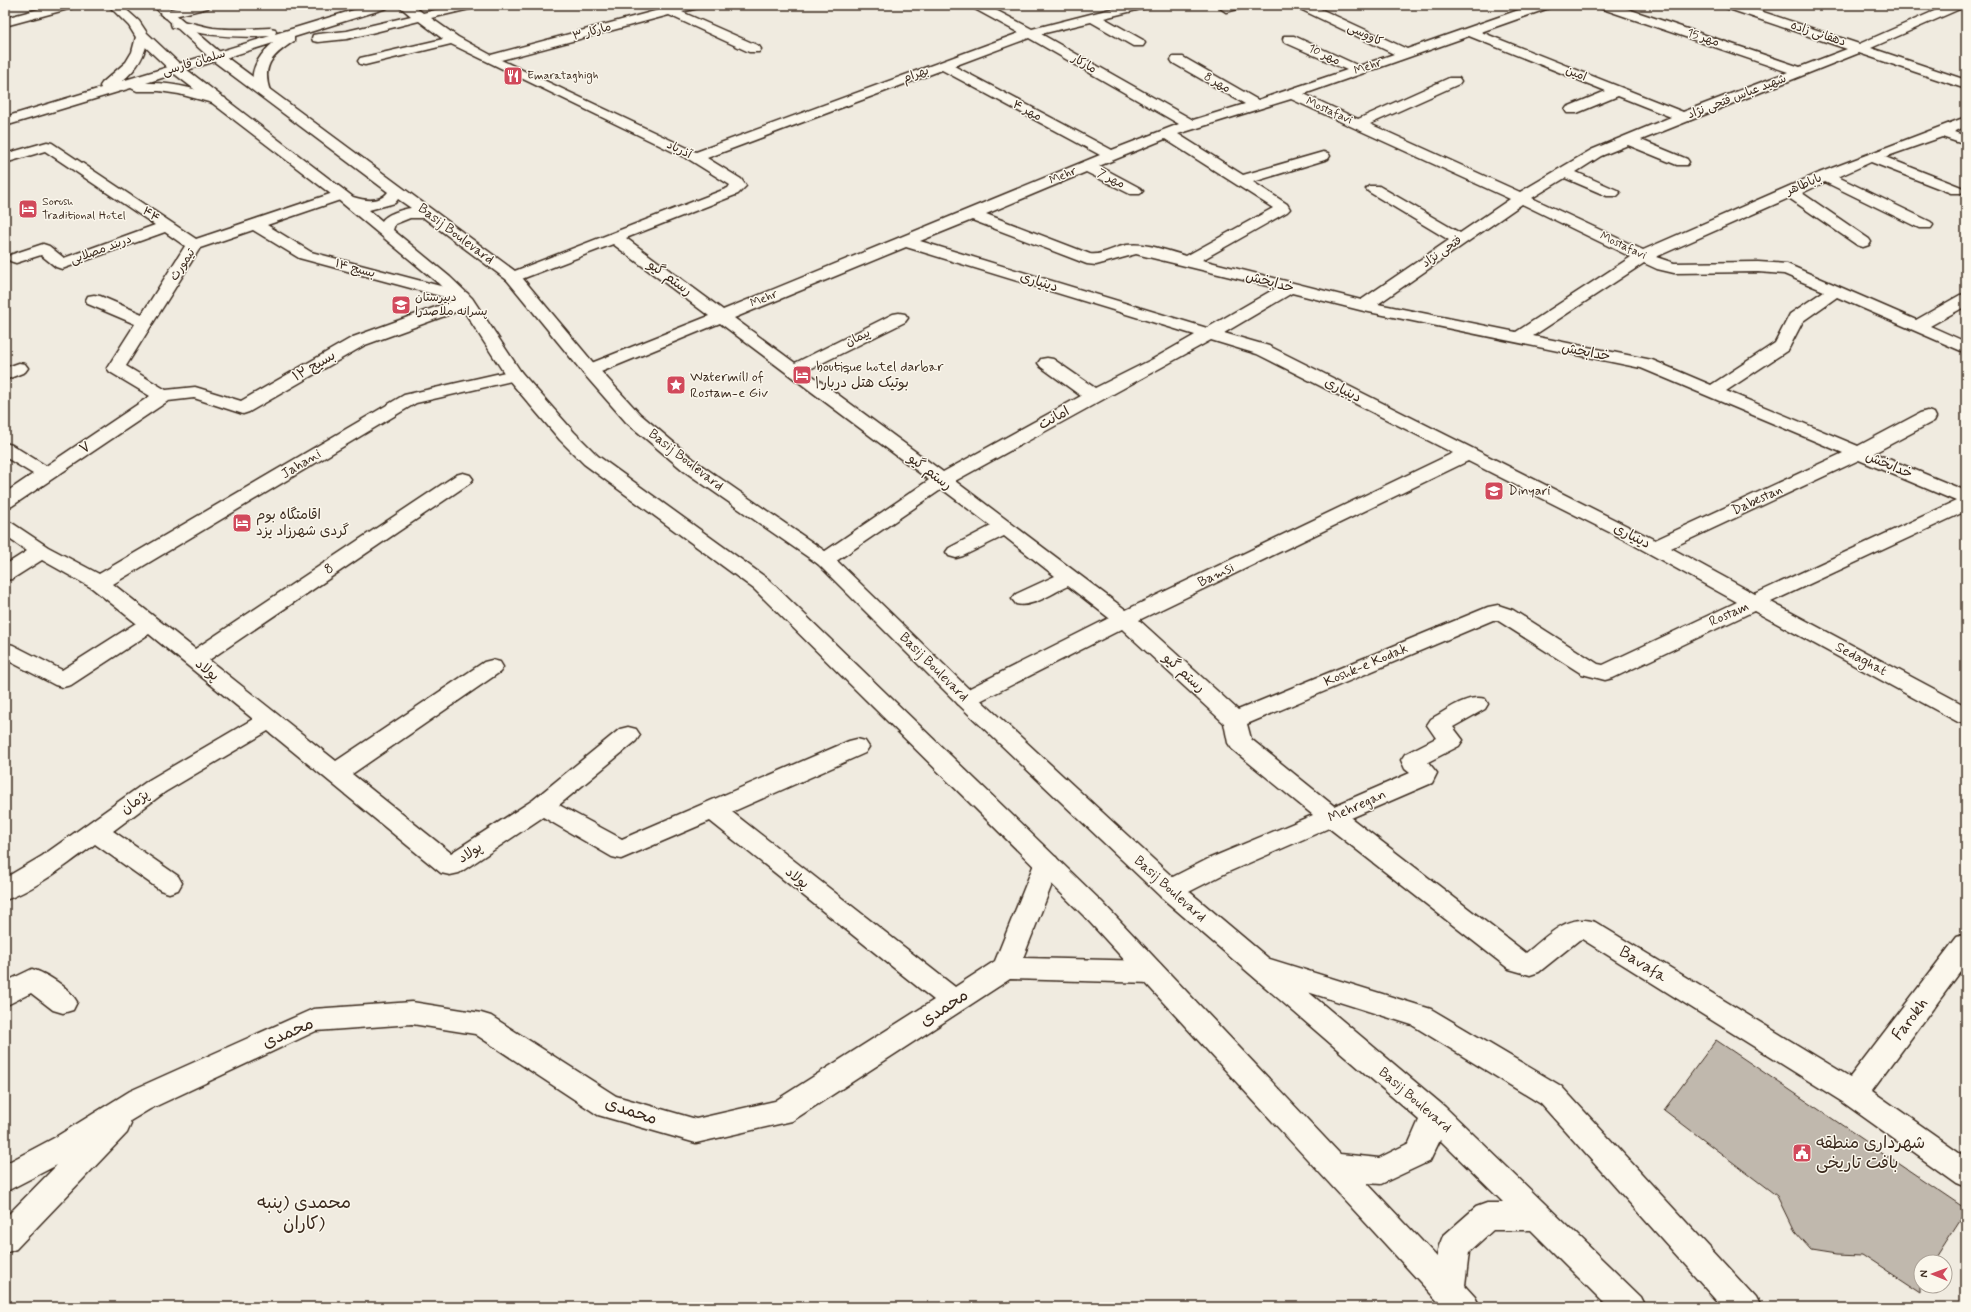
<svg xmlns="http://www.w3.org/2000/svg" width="1971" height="1312" viewBox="0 0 1971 1312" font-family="Mynerve,'Playpen Sans Arabic',sans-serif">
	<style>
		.building { fill: #c0b8ad; stroke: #3b2a1e }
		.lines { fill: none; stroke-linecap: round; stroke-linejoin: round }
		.minor-casing { stroke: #3b2a1e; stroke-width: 3 }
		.secondary-casing { stroke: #3b2a1e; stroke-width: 3 }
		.primary-casing { stroke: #3b2a1e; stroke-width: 3 }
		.minor { fill: #fbf7ec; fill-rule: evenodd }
		.secondary { fill: #fbf7ec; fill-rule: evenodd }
		.primary { fill: #fbf7ec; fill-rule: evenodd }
		.labels { text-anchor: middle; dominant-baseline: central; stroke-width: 3; stroke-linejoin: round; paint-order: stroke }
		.far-street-label { font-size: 12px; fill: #3b2a1e; stroke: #fbf7ec }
		.far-poi-label { font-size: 12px; fill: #3b2a1e; stroke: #fbf7ec; text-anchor: start }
		.street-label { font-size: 14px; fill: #3b2a1e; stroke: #fbf7ec }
		.poi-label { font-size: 14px; fill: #3b2a1e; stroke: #fbf7ec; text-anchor: start }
		.near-street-label { font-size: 17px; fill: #3b2a1e; stroke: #fbf7ec }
		.near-poi-label { font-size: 17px; fill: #3b2a1e; stroke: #fbf7ec; text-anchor: start }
		.near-neighbourhood-label { font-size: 18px; fill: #3b2a1e; stroke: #fbf7ec }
	</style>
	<rect width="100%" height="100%" fill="#f0ebe0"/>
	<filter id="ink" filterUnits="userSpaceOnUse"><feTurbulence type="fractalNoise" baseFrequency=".025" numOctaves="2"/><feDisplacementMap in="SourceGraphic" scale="8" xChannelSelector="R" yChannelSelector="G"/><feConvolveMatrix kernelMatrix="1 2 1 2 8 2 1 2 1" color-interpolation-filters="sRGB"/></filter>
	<g filter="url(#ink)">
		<path class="building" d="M1716,1040L1966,1209L1932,1262H1921V1294L1862,1255L1836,1254L1811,1250L1794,1231L1777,1196L1664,1110Z"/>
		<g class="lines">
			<defs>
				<path id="minor" d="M54,5H74L72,8L5,26V18Z
					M188,5H210L208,8L166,18L160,14L162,11Z
					M398,5H412L423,13L455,5H476L474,8L431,18L458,37L491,55L670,7L679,5H700L698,8L682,12L759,46L761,49L759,52H749L669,15L501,60L696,152L1019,33L973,8L971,5H986L1032,29L1126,5H1147L1145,8L1104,18L1143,40L1145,43L1143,46H1133L1091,22L1041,34L1193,120L1245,104L1173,63L1171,60L1173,57H1183L1258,100L1347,70L1284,42L1283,39L1284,36H1294L1359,66L1394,54L1298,8L1296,5H1312L1407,49L1533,5H1551L1549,8L1481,32L1683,112L1788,72L1600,8L1598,5H1616L1800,67L1847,49L1726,8L1724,5H1742L1859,44L1948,5H1964L1962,8L1871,48L1966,80V89L1859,53L1641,140L1687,159L1689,162L1687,165H1677L1628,145L1601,156L1576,172L1617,190L1620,193L1617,196H1607L1565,178L1532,198L1643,250L1819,173L1966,117V126L1954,132L1966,136V145L1942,137L1885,157L1961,187L1964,190L1961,193H1951L1871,162L1838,177L1931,222L1933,225L1931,228H1919L1825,182L1802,193L1869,239L1871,242L1869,245L1863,247L1857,245L1789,198L1656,257L1674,263L1758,262L1787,264L1916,320L1960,295L1966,294V306L1930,326L1966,342V353L1837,297L1803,321L1788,350L1726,391L1858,446L1920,413L1927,411L1934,413L1936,417L1934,421L1874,453L1966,491V511L1771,602L1966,706V724L1958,722L1754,611L1613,678L1605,680L1582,674L1497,620H1493L1247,724L1251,739L1334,806L1410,773L1405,769L1401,760L1405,754L1436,738L1427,725L1431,719C1446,711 1467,694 1485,699L1488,704L1485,709L1453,727L1463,740L1459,746L1428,762L1437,773L1432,783L1351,818L1526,953C1547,937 1566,913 1595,922L1850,1077L1957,937L1966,934V964L1872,1091L1966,1157V1187L1956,1183L1844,1103L1582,939L1579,940L1539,972L1530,975L1509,969L1329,828L1226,873L1179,897L1170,900L1161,897L1157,890L1161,883L1208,859L1313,815L1232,749L1228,743L1224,723L1122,629L974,704L966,707L958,704L955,699L958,694L1109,618L1068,586C1052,593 1032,608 1016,604L1012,599L1016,594L1055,576L1004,536L963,556L956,558L949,556L946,552L949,548L991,526L942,489L832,564L825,566L818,564L815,560L818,556L929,480L720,323L596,374L590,375L584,374L581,370L584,366L709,316L613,244L519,280L513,282L507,280L505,277L507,274L728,188L730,185L690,160L451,44L365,65L360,64L358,61L360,58L443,39L419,21L347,39L318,42L313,41L312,38L313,35L318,34L347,31L411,16ZM1469,36L1606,91L1567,107L1565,110L1567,113H1577L1618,96L1671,117L1591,150L1520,192L1370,124L1459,84L1461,81L1459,78H1449L1358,119L1304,94ZM1029,38L1179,124L1112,150L954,66ZM942,70L1100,155L723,310L626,238L738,194L746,186L741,179L707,158ZM1291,99L1510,199L1460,233L1379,186H1369L1366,189L1369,192L1449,240L1361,300L1202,260L1287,212L1290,209L1287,204L1253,182L1328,159L1330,156L1328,153L1323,152L1243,175L1178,134ZM1165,139L1273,208L1186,256C1168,251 1145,242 1127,245C1114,247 1102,256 1090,254L986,214L1086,172L1130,194H1140L1143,191L1140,188L1099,166ZM1522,204L1631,257L1516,332L1378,304ZM972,220L1087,264L1096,265L1136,254L1276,288L1207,328L920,241ZM906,247L1195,335L1153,359L1095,388L1053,359L1047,358L1041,359L1038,363L1041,367L1081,396L943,472L806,371L905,322L908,318L905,314L899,313L893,314L795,363L734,318ZM1644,263L1657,269L1674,273L1758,272L1784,274L1824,291L1790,314L1775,343L1711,385L1652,360L1533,336ZM1292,293L1364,311L1641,368L1843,453L1655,540L1269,346L1224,333ZM1211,340L1257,354L1453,453L1126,610L955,481ZM1859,460L1956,501L1755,594L1671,548ZM1468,461L1623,539L1737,602L1603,665L1598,664L1513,610L1498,605L1488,607L1238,710L1139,620Z
					M1222,5H1244L1242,8L1226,12L1220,8Z
					M47,142L52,143L196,239L336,192H346L349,195L346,198L267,225L311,252L467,293L474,302L472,306L365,345L249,412L243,414L237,412L194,398L168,401L12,506L5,508V493L33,474L5,457V443L12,445L46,466L150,396L110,372L107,368L135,324L88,304L86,300L88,296L94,295L100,296L142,314L185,246L165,232L62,269L56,267L41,255L16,263L10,261L8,258L10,255L43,244L49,246L64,258L155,225L45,151L5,163V154ZM253,230L299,258L455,300L353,337L241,401L195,387L166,390L126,366L200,248Z
					M19,363L25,364L28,368L25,372L5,380V368Z
					M514,370L520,371L523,375L520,379L416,403L113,584L195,649L456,475L463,473L470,475L473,479L470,483L209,660L336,761L484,662L492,660L500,662L503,667L500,672L352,774L451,853L533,800L620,729L628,727L636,729L640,735L636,741L559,805L622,839L849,741L857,739L865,741L869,747L865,753L732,812L955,987L995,961L1034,864L1038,857L1047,855L1056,857L1060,864L1023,958L1152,961L1161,965L1165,972L1161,979L1152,983L1010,979L792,1121L696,1143L598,1115L475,1034L412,1024L316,1031L150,1109L130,1121L131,1124L127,1133L16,1249L5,1253V1218L57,1165L5,1192V1164L54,1138L130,1091L313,1009L412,1002L481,1013L491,1016L616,1096L696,1119L775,1101L934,1000L710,821L621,859L612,857L543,817L459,873L450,875L441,873L268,731L165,792L113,831L178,876L182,883L178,890L169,893L160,890L95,844C69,863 35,890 5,900V878L42,856L149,780L253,719L149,634L71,685L63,687L55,685L5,659V643L13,645L62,670L136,623L92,588L42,560L12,579L5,580V565L27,551L5,536V521L12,523L48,547L99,574L404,395Z
					M1260,956L1431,1009L1561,1086L1755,1297L1760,1307H1723L1541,1104L1412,1025L1251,974L1247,967L1251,960Z
					M32,969C47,974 69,987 77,1002L73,1010L63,1013L53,1010L31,993L5,1006V982Z"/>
				<path id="secondary" d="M370,5H389L387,8L294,37V41C273,55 261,65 270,91L268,94H258C245,75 258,56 273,43L146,83C174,82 199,90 225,98L227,101L225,104L220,105L179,94L159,91H137L131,88L5,126V117L101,88L100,86L102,83L126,62L132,52L137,33L142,32L148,36C146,55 137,69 122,81L270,36C236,38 205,36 172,27L171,24L172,21C182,19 201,26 213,28C232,30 251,29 270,28L275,29L276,32L275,34Z"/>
				<path id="primary" d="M108,5H121L139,21L147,33L182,66L353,197C366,201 380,203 388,192L212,60L152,5H165L222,54L519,274L596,366L640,414L698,463L832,556L974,694L1179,883L1445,1107L1641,1297L1646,1307H1608L1531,1230H1493L1469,1252L1465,1286L1475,1297L1480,1307H1443L1084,916L754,589L584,464L560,440L508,379L460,305L438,283L336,198L172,72L137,39L129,26ZM398,199L411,208C403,209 386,214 382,221L369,210L395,203ZM410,218H424L507,280L584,374L626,422L684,471L818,564L958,704L1161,897L1419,1120L1409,1143L1379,1158L1340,1154L1102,902L768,579L598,456L574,432L521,372L472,298L450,277L393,230L395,224ZM1440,1140L1504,1203H1487L1476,1207L1443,1236L1439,1246L1437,1257L1367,1183L1381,1184L1430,1161Z"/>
			</defs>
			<use href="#minor" class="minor-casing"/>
			<use href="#secondary" class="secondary-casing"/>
			<use href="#primary" class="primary-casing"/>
			<use href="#minor" class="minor"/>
			<use href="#secondary" class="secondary"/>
			<use href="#primary" class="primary"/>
		</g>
	</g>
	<defs>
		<symbol id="restaurant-square" viewBox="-11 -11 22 22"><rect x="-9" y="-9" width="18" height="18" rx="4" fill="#d1495b" stroke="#fbf7ec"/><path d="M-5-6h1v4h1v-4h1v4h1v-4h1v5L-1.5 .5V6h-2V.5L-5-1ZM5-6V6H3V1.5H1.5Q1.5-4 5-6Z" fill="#fff"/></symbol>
		<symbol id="hotel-square" viewBox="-11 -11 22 22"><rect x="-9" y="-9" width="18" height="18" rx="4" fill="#d1495b" stroke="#fbf7ec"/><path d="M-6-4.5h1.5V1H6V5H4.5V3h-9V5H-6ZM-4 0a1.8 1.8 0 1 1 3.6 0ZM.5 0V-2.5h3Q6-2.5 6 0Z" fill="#fff"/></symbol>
		<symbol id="school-square" viewBox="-11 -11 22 22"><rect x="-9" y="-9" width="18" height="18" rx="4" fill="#d1495b" stroke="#fbf7ec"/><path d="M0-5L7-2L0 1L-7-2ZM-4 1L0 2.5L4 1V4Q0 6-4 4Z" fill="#fff"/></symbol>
		<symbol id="sight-square" viewBox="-11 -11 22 22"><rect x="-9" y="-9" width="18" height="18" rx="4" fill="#d1495b" stroke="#fbf7ec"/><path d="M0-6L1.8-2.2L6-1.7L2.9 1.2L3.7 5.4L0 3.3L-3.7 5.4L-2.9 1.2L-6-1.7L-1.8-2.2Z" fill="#fff"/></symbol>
		<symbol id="civic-square" viewBox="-11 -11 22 22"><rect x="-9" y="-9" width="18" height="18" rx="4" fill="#d1495b" stroke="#fbf7ec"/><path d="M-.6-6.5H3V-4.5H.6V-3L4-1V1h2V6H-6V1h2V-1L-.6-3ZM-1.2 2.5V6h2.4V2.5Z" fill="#fff"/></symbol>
	</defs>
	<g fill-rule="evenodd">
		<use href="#restaurant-square" x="502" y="65" width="22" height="22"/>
		<use href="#hotel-square" x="17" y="198" width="22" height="22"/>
		<use href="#school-square" x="390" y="294" width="22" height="22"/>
		<use href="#hotel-square" x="791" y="364" width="22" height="22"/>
		<use href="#sight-square" x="665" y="374" width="22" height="22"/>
		<use href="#school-square" x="1483" y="480" width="22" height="22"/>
		<use href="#hotel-square" x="231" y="512" width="22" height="22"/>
		<use href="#civic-square" x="1791" y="1142" width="22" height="22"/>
	</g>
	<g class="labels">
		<g class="far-street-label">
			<text transform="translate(592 32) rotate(-15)">مارکار ۳</text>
			<text transform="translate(1818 34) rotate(18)">دهقانی زاده</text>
			<text transform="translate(1365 35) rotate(25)">کاووسی</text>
			<text transform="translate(1703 38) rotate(19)">مهر 15</text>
			<text transform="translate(1324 55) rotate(25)">مهر 10</text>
			<text transform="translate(194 63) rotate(-17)">سلمان فارسی</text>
			<text transform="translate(1084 64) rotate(30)">مارکار</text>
			<text transform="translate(1368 67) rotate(-19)">Mehr</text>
			<text transform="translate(1576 74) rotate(22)">امین</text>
			<text transform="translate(916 75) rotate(-20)">بهرام</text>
			<text transform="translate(1217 83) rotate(30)">مهر 8</text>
			<text transform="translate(1737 97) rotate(-21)">شهید عباس فتحی نژاد</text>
			<text transform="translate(1027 111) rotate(28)">مهر ۴</text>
			<text transform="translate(1329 111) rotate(24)">Mostafavi</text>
			<text transform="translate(679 150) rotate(26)">آذرباد</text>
			<text transform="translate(1063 176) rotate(-23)">Mehr</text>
			<text transform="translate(1111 179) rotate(27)">مهر 7</text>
			<text transform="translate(1804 185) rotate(-23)">باباطاهر</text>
			<text transform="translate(151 215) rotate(34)">۴۴</text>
			<text transform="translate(1623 246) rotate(25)">Mostafavi</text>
			<text transform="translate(101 250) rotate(-20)">دربند مصلایی</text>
			<text transform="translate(1442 252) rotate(-35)">فتحی نژاد</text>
			<text transform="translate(183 265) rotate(-57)">تیمورث</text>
			<text transform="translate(355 269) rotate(15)">بسیج ۱۴</text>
			<text transform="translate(764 299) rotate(-22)">Mehr</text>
			<text transform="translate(858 338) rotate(-26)">پیمان</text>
		</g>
		<g class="far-poi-label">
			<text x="527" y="76">Emarataghigh</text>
			<text x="42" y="202">Sorosh<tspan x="42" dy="14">Traditional Hotel</tspan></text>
			<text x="415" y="298">دبیرستان<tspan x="415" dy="14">پسرانه ملاصدرا</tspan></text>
		</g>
		<g class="street-label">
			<text transform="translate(456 234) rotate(37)">Basij Boulevard</text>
			<text transform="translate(670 278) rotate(36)">رستم گیو</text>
			<text transform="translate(1039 282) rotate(17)">دینیاری</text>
			<text transform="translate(1270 282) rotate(15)">خدابخش</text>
			<text transform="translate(1586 352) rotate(11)">خدابخش</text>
			<text transform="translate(314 366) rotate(-30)">بسیج ۱۲</text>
			<text transform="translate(1343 390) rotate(27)">دینیاری</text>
			<text transform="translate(1054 418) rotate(-29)">امانت</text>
			<text transform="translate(85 448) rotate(-34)">۷</text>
			<text transform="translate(686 460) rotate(38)">Basij Boulevard</text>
			<text transform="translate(301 464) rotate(-31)">Jahani</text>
			<text transform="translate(1889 465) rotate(23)">خدابخش</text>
			<text transform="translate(930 472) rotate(37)">رستم گیو</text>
			<text transform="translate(1757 500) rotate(-25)">Dabestan</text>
			<text transform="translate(1632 536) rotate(27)">دینیاری</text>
			<text transform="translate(329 569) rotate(-34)">8</text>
			<text transform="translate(1216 575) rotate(-26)">Bamsi</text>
			<text transform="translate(1729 614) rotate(-24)">Rostam</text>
			<text transform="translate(1861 659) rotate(28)">Sedaghat</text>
			<text transform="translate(1366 665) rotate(-23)">Koshk-e Kodak</text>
			<text transform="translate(934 667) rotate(45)">Basij Boulevard</text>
			<text transform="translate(207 670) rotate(39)">پولاد</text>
			<text transform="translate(1184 673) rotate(42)">رستم گیو</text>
			<text transform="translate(135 802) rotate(-36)">پژمان</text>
			<text transform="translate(1357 806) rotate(-24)">Mehregan</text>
			<text transform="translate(470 853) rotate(-33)">پولاد</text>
			<text transform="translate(797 878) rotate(38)">پولاد</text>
			<text transform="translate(1170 889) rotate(42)">Basij Boulevard</text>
			<text transform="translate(1415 1100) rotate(41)">Basij Boulevard</text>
		</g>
		<g class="poi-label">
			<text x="816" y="367">boutique hotel darbar<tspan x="816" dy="16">| بوتیک هتل دربار</tspan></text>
			<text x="690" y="377">Watermill of<tspan x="690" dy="16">Rostam-e Giv</tspan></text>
			<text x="1508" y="491">Dinyari</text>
			<text x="256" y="515">اقامتگاه بوم<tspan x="256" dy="16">گردی شهرزاد یزد</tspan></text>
		</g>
		<g class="near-street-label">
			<text transform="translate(1643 964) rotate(32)">Bavafa</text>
			<text transform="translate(944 1008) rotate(-33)">محمدی</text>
			<text transform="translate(1910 1019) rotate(-53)">Farokh</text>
			<text transform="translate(288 1033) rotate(-23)">محمدی</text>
			<text transform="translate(631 1111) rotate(19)">محمدی</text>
		</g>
		<g class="near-poi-label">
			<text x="1816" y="1143">شهرداری منطقه<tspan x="1816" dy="20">بافت تاریخی</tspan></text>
		</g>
		<g class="near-neighbourhood-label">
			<text x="304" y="1203">محمدی (پنبه<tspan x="304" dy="21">کاران)</tspan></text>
		</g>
	</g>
	<rect width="1971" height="1312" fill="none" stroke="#fbf7ec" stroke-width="20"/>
	<rect x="10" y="10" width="1951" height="1292" fill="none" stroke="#3b2a1e" stroke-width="1.5" filter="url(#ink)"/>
	<g transform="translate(1933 1274) rotate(271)"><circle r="19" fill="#fbf7ec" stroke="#aea59a"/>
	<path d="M0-3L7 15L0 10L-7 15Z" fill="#d1495b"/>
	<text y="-6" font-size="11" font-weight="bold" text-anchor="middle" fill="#3b2a1e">N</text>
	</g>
</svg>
